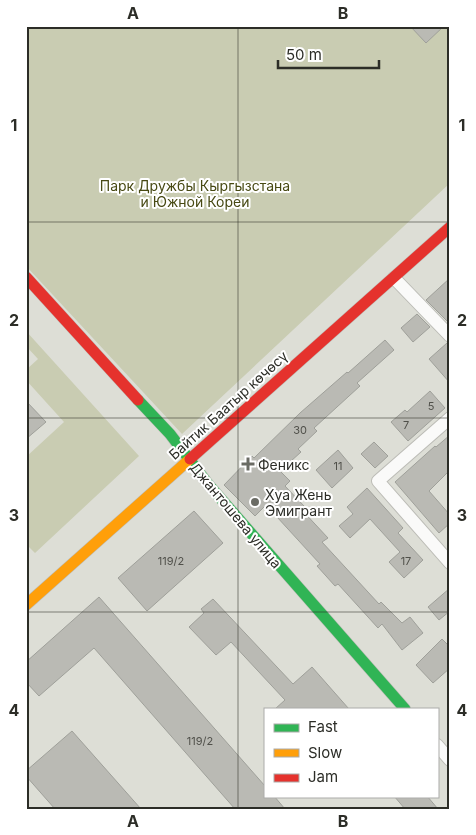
<svg xmlns="http://www.w3.org/2000/svg" width="476" height="835" viewBox="0 0 476 835" font-family="Inter,sans-serif">
	<style>
		.green { fill: #c9ccb2 }
		.building { fill: #babab4; stroke: #9fa09a }
		.lines { fill: none; stroke-linecap: round; stroke-linejoin: round }
		.street-casing { stroke: #bcbcb6; stroke-width: 14 }
		.fast-casing { stroke: #bcbcb6; stroke-width: 12 }
		.slow-casing { stroke: #bcbcb6; stroke-width: 12 }
		.jam-casing { stroke: #bcbcb6; stroke-width: 12 }
		.street { stroke: #fafaf9; stroke-width: 12 }
		.fast { stroke: #30b455; stroke-width: 11 }
		.slow { stroke: #ff9f0a; stroke-width: 11 }
		.jam { stroke: #e5322d; stroke-width: 11 }
		.grid { fill: none; stroke: #2c2d27; stroke-width: 1; stroke-opacity: 0.55 }
		.poi-dot { fill: #6a6b64; stroke: #fff; stroke-width: 2 }
		.labels { text-anchor: middle; dominant-baseline: central; stroke-width: 4; stroke-linejoin: round; paint-order: stroke }
		.number-label { font-size: 11px; fill: #50504a }
		.park-label { font-size: 14px; fill: #474913; stroke: #fff }
		.street-label { font-size: 14px; fill: #2c2d27; stroke: #fff }
		.poi-label { font-size: 14px; fill: #2c2d27; stroke: #fff; text-anchor: start }
		.neatline { fill: none; stroke: #2c2d27; stroke-width: 2 }
		.grid-label { font-size: 16px; text-anchor: middle; font-weight: bold; fill: #2c2d27 }
	</style>
	<rect width="100%" height="100%" fill="#ddded6"/>
	<path class="green" d="M26,26H450V183L182,434L26,266Z
		M26,331L139,456L35,553L26,544V457L64,422L26,380V370L38,359L26,346Z"/>
	<path class="building" d="M410,26H444L426,43Z
		M450,278V324L426,300Z
		M417,314L430,327L413,342L401,328Z
		M385,340L394,350L357,383L360,386L314,428L317,431L298,449L301,452L280,471L290,481L285,486L304,506L301,509L328,538L322,542L379,604L381,602L402,623L410,617L423,633L402,650L382,624L378,628L338,584L335,586L317,566L320,564L266,505L255,516L224,485L252,456L254,458L300,413L347,372L348,373Z
		M447,343L450,344V383L429,359Z
		M430,391L445,408L408,441L391,422L405,410L407,412Z
		M26,401L46,422L26,439Z
		M450,435V470L429,491L450,515V523L439,533L395,482L435,446L436,447Z
		M374,442L388,456L375,468L361,454Z
		M338,450L353,468L332,488L316,470Z
		M367,488L403,528L398,533L423,560L404,578L389,562L400,552L370,519L350,538L339,526L353,514L347,507Z
		M194,511L223,543L147,611L118,578Z
		M450,588V611L439,620L428,607Z
		M99,597L265,786V796H274L285,809H235L94,648L39,696L26,682V662Z
		M213,599L293,684L312,667L349,709H275L285,700L231,642L216,655L189,627L204,613L201,609Z
		M442,639L450,647V668L433,683L416,665Z
		M72,731L141,809H55L26,776V771Z
		M394,796H427L438,809H405Z"/>
	<g class="lines">
		<defs>
			<path id="street" d="M394,278L450,336
				M450,418L378,481L450,563
				M437,745L450,760"/>
			<path id="fast" d="M138,400L170,434L208,484L405,709"/>
			<path id="slow" d="M26,605L190,459"/>
			<path id="jam" d="M26,277L138,400
				M190,459L450,227"/>
		</defs>
		<use href="#street" class="street-casing"/>
		<use href="#fast" class="fast-casing"/>
		<use href="#slow" class="slow-casing"/>
		<use href="#jam" class="jam-casing"/>
		<use href="#street" class="street"/>
		<use href="#fast" class="fast"/>
		<use href="#slow" class="slow"/>
		<use href="#jam" class="jam"/>
	</g>
	<path class="grid" d="M238,26V809M26,222H450M26,418H450M26,612H450"/>
	<g class="poi-dot">
		<path d="M245.5 456.5h5v5h5v5h-5v5h-5v-5h-5v-5h5z"/>
		<circle cx="255" cy="502" r="5"/>
	</g>
	<g class="labels">
		<g class="number-label">
			<text x="431" y="406">5</text>
			<text x="406" y="425">7</text>
			<text x="300" y="430">30</text>
			<text x="338" y="466">11</text>
			<text x="171" y="561">119/2</text>
			<text x="406" y="561">17</text>
			<text x="200" y="741">119/2</text>
		</g>
		<g class="park-label">
			<text x="195" y="185">Парк Дружбы Кыргызстана<tspan x="195" dy="16">и Южной Кореи</tspan></text>
		</g>
		<g class="street-label">
			<text transform="translate(228 405) rotate(-42)">Байтик Баатыр көчөсү</text>
			<text transform="translate(236 515) rotate(50)">Джантошева улица</text>
		</g>
		<g class="poi-label">
			<text x="258" y="464">Феникс</text>
			<text x="265" y="494">Хуа Жень<tspan x="265" dy="16">Эмигрант</tspan></text>
		</g>
	</g>
	<rect width="476" height="835" fill="none" stroke="#ffffff" stroke-width="55"/>
	<rect x="264" y="708" width="175" height="90" fill="#ffffff" stroke="#ababa9"/>
	<rect x="274" y="724" width="25" height="8" fill="#30b455" stroke="#ababa9"/>
	<text x="308" y="732" font-size="15" fill="#2c2d27">Fast</text>
	<rect x="274" y="749" width="25" height="8" fill="#ff9f0a" stroke="#ababa9"/>
	<text x="308" y="758" font-size="15" fill="#2c2d27">Slow</text>
	<rect x="274" y="774" width="25" height="8" fill="#e5322d" stroke="#ababa9"/>
	<text x="308" y="782" font-size="15" fill="#2c2d27">Jam</text>
	<path d="M278 60v8h101v-8" fill="none" stroke="#2c2d27" stroke-width="2.5"/>
	<text x="286" y="60" font-size="15" fill="#2c2d27" stroke="#ffffff" stroke-width="4" paint-order="stroke">50 m</text>
	<rect x="28" y="28" width="420" height="780" class="neatline"/>
	<g class="grid-label">
		<text x="133" y="19">A</text>
		<text x="343" y="19">B</text>
		<text x="14" y="131">1</text>
		<text x="462" y="131">1</text>
		<text x="14" y="326">2</text>
		<text x="462" y="326">2</text>
		<text x="14" y="521">3</text>
		<text x="462" y="521">3</text>
		<text x="14" y="716">4</text>
		<text x="462" y="716">4</text>
		<text x="133" y="827">A</text>
		<text x="343" y="827">B</text>
	</g>
</svg>
